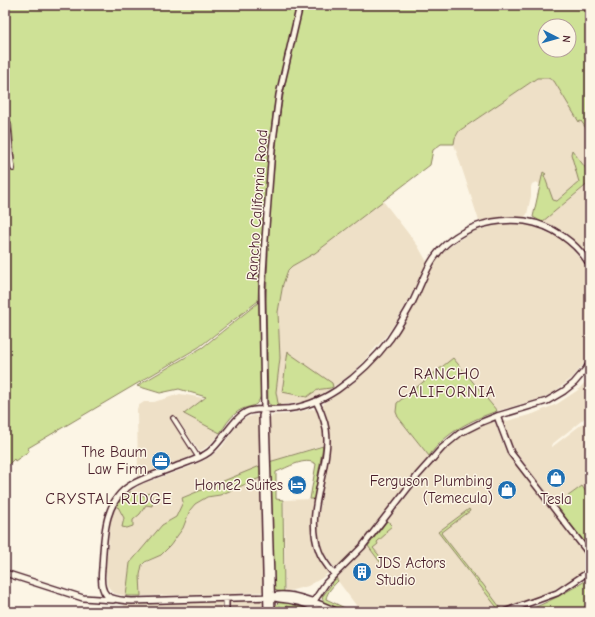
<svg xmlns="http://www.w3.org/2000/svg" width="595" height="617" viewBox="0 0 595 617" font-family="'Comic Neue',sans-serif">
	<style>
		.built { fill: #eee0c7 }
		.green { fill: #cee196; stroke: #8c8060; fill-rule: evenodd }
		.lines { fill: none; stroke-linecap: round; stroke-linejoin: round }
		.stream { stroke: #74819f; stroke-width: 1 }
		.street-casing { stroke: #4a1f2b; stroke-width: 6 }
		.secondary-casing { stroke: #4a1f2b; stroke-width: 8 }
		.street { stroke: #fcf5e5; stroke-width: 3.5 }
		.secondary { stroke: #fcf5e5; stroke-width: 5 }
		.labels { text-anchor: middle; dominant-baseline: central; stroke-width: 3; stroke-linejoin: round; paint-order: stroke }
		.street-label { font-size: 15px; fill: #4a1f2b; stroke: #fcf5e5 }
		.poi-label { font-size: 15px; fill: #4a1f2b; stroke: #fcf5e5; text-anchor: end }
		.neighbourhood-label { font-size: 16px; letter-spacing: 1px; fill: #4a1f2b; stroke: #fcf5e5 }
	</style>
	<rect width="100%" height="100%" fill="#fcf5e5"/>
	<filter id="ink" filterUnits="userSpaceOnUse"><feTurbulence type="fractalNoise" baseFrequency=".025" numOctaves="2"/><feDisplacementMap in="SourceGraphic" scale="8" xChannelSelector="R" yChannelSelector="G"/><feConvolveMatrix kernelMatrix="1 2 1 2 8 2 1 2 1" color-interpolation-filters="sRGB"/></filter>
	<g filter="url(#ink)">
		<path class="built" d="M537,78H548L554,81L580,122L581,120L590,134V174L572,150L571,154L580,182L535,218L533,217L537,198L541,188V185L536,182L532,184L531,187V196L527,214L525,217H503L479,221L454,144L455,138L459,131Z
			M590,182V258L567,234L556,227L542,222Z
			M383,201L418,246L427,262L412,293L397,320L385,337L360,365L350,375L318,397L309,401L281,405L278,403L276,392L280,358L278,312L285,276L292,266L309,257Z
			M501,224H514L533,226L558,237L566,242L583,262L590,273V353L583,365L572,378L554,392L543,398L497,411L453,358L398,417L429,456L357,547L337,567H334L323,552L319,538L318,531V519L330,448V435L327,419L323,407L324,403L354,382L382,354L405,322L416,302L430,271L442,253L457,241L472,232Z
			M590,377V414L551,445L552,447L590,418V498L581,487L556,505L515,451L508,437L503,422L533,414L557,404L578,390Z
			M180,394L204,398L185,414L220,433L209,445L202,450L199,451L178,420L173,422L193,453V455L168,466L138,476L137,409L138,406L144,402H154Z
			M312,409L316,410L319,417L323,430V445L269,462V418L274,415L289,414Z
			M254,415L258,416L260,419V466L218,484L181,498L183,502L176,517L162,525L130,563L126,596L113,593L107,585L106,568L111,515L115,506L122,497L142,484L190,467L209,458L222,447L239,422L246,418Z
			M491,421L495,423L506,452L590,561V568L568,582L547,593L524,603L492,612H361L335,577L367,546L442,452L468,431Z
			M260,478L264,588L262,592L230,594L141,596L140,575L142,565L160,555L170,546L183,528L190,510L195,504L206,498L220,495Z
			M314,499L311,516L312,538L314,550L328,573L322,578L308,586L285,592L284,500Z
			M249,599H260L264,603L265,612H230L229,601H248Z
			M191,601L195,603L221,601L223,602V612H123L124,605Z"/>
		<path class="green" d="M5,5H297L279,82L273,113L260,260L258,301L199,347L28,448L29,451L15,461L14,459L5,468V122L8,134L7,165L10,170L13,171L15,166L12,125L5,105Z
			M302,5H590V134L581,121L579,122L554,81L548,78H537L459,131L455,138L454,144H441L433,150L430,165L315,253L292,266L288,270L283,284L278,312L280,358L276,392L278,403L281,405L272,406L268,403L266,301L268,255L267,234L279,118L287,73ZM545,26H569V50H545Z
			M572,150L590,174V182L542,222L533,217L543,172L546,174L544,175L553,200L557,201L579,182L571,154Z
			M259,302L261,395C257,411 248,403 236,413C229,418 225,426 220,433L184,414L206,397L179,389L160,393L137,386L203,347Z
			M288,351L289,353L332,383L333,387C329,389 327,388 323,389C317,389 311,394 307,397L282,392Z
			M453,358L497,411C471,420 446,432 429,456L398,417L396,412L397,403Z
			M323,446L314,499H310L316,464C305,456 287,468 276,472V499L283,500L284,592L277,591L273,587L269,462Z
			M260,466V478L220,495L207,497L195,504L190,510L183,528L170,546L161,555L145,562L142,565L140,575L141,596H126L130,563L162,525L176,517L183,502L182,498Z
			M582,486L590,498V549L556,505Z
			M130,492L142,496L150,493L153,501L152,506L146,505L140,514L133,520V526L127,528L122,527L124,518L117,505L122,499Z
			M469,509L470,511L441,533L478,580L482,583L502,610H499L438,532Z
			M387,521L391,523L390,524L392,526L386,531L387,533L377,542L378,544L373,548L383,560L380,562L368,546Z
			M336,578L338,581C333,586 327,592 326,599L353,612H343L324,603L322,597Z
			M590,578V612H524C547,603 569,591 590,578Z
			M279,602L292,603L319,612H308L286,606L287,612H274L273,608H275V606Z"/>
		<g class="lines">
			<path class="stream" d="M280,606V612"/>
			<defs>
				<path id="street" d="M5,112C12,131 9,150 13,169
					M173,418L198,457"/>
				<path id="secondary" d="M316,401C322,413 327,425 327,439C327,476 305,514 319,551C322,560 328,567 334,574
					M264,410L262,416L267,612
					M497,416L511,453L590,555
					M5,573L83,598L113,600
					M271,597C278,600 286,599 293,601C304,603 314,607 324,612
					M226,598V612
					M314,601L326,583L362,547L418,475L442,448L460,433L482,422L497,416L547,401L564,391L574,383L586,369L590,363
					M272,612L266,416L264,409L262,290L265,240L272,149L279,95L300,5
					M338,612C323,605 286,589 271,597L132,601C106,600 99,596 102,568C104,540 103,501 131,485C144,477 160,473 175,467C185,463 200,459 209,452C222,442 235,415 249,411C260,408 271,410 282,409C301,409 322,400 337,390C357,376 376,358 390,339C398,327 406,314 413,301C420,287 425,271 434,258C454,229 491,217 525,221C552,225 576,242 590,265
					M504,612L557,593L590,571"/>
			</defs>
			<use href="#street" class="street-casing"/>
			<use href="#secondary" class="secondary-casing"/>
			<use href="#street" class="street"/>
			<use href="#secondary" class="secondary"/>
		</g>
	</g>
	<defs>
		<symbol id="office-disc" viewBox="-11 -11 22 22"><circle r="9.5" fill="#1f6fb2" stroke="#fcf5e5"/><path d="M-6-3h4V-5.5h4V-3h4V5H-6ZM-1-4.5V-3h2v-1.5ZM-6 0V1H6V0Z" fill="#fff"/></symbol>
		<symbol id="shop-disc" viewBox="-11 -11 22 22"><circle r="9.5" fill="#1f6fb2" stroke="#fcf5e5"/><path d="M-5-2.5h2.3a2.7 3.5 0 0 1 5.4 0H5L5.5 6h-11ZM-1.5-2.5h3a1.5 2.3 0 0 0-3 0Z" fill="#fff"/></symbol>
		<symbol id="hotel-disc" viewBox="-11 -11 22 22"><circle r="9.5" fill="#1f6fb2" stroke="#fcf5e5"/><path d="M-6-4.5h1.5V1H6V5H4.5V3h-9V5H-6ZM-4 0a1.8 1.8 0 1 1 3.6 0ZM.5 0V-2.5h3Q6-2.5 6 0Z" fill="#fff"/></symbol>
		<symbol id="building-disc" viewBox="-11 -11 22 22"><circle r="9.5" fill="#1f6fb2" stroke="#fcf5e5"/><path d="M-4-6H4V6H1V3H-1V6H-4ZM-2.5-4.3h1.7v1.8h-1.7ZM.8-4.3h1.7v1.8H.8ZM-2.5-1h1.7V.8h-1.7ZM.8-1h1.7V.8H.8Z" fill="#fff"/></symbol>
	</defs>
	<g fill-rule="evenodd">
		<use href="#office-disc" x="150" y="450" width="22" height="22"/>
		<use href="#shop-disc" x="545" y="467" width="22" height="22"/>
		<use href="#hotel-disc" x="286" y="474" width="22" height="22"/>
		<use href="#shop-disc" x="496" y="479" width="22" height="22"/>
		<use href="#building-disc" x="351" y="561" width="22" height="22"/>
	</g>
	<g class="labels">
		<g class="street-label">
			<text transform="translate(257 205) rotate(-86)">Rancho California Road</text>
		</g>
		<g class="poi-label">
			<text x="147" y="452">The Baum<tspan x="147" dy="17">Law Firm</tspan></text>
			<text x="493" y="481">Ferguson Plumbing<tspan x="493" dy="17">(Temecula)</tspan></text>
			<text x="283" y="485">Home2 Suites</text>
			<text x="556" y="499" text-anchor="middle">Tesla</text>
			<text x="376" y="563" text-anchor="start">JDS Actors<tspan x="376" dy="17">Studio</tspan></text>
		</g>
		<g class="neighbourhood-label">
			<text x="447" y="374">RANCHO<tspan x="447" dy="18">CALIFORNIA</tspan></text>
			<text x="109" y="499">CRYSTAL RIDGE</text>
		</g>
	</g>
	<rect width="595" height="617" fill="none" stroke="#fcf5e5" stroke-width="20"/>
	<rect x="10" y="10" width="575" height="597" fill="none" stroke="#4a1f2b" stroke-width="1.5" filter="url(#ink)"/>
	<g transform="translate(557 38) rotate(96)"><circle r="19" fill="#fcf5e5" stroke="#b59f9b"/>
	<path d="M0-3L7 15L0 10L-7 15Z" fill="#1f6fb2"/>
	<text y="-6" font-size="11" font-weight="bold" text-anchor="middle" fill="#4a1f2b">N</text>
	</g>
</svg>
